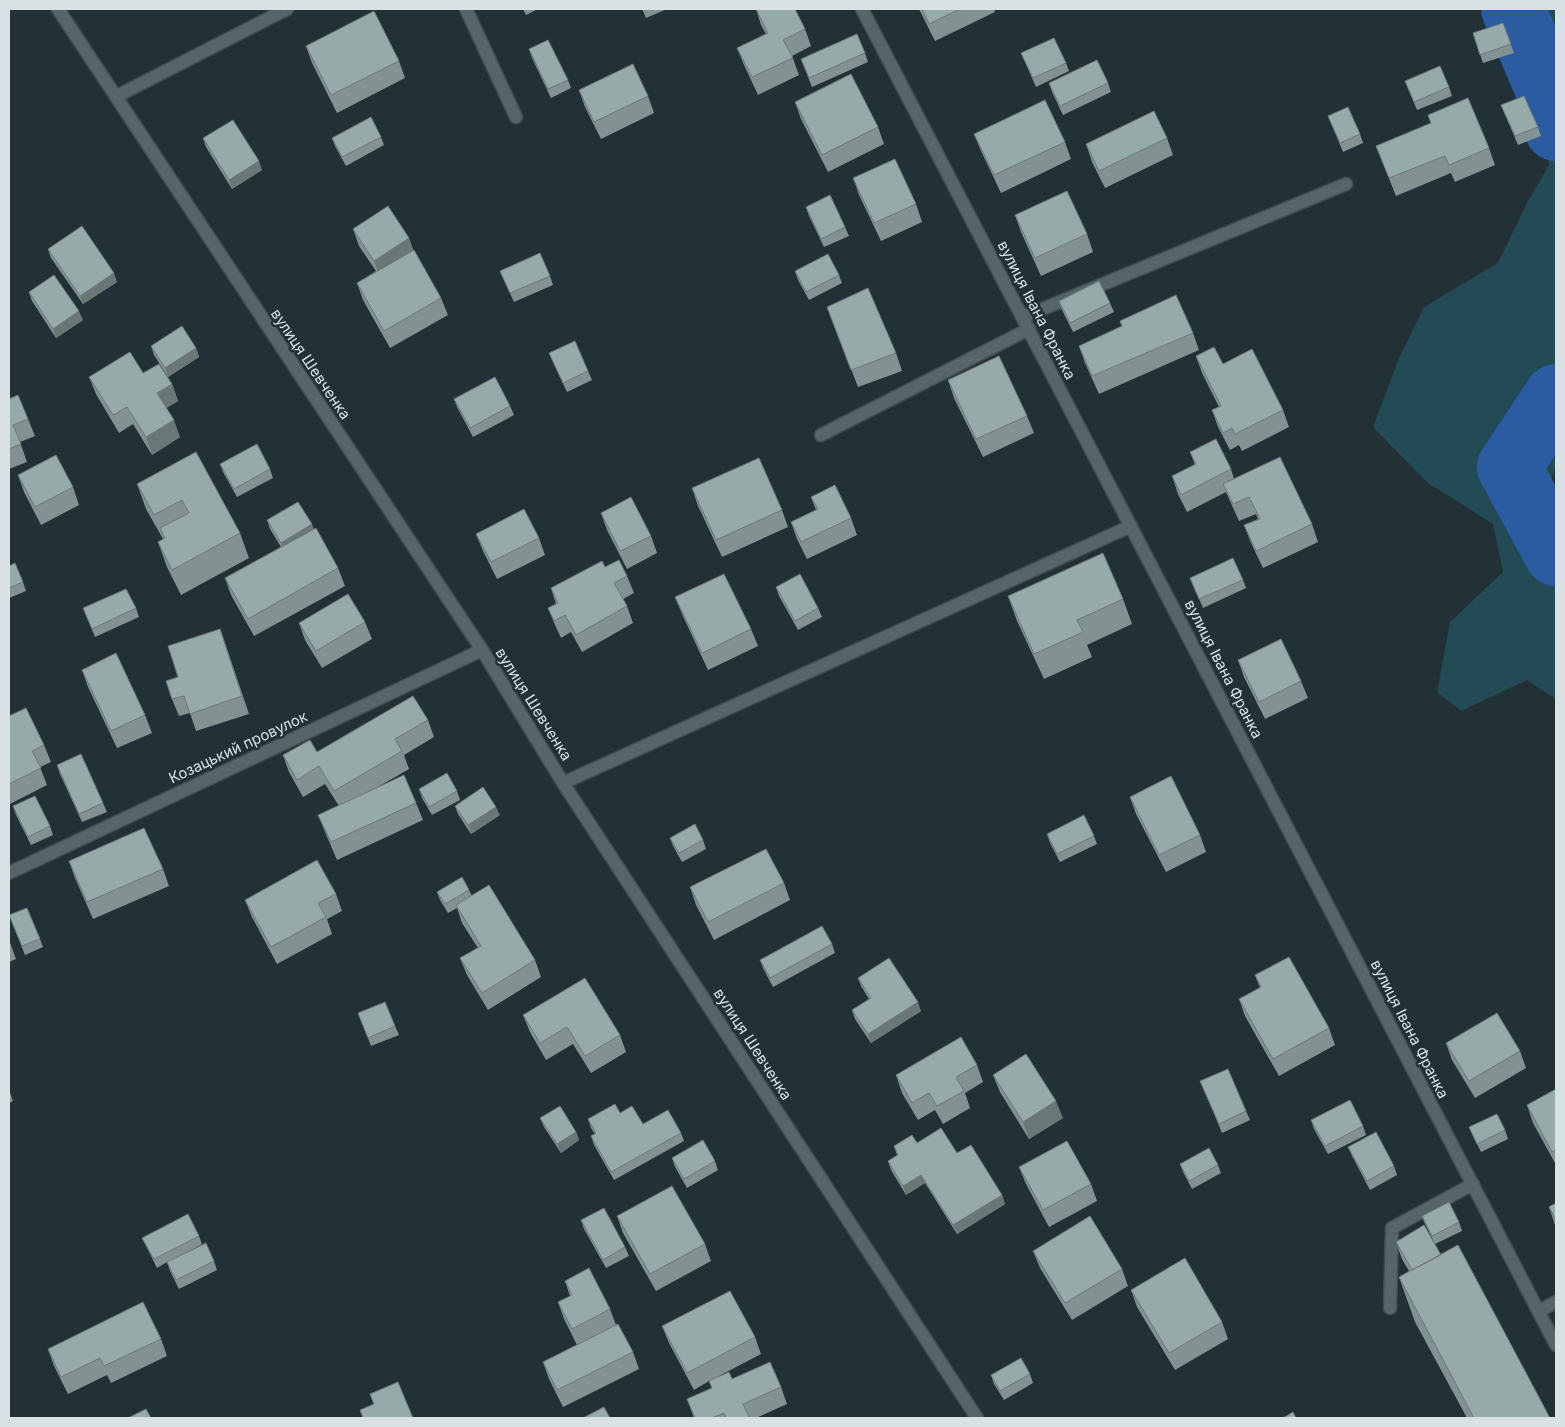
<svg xmlns="http://www.w3.org/2000/svg" width="1565" height="1427" viewBox="0 0 1565 1427" font-family="Inter,sans-serif">
	<style>
		.green { fill: #234b56 }
		.lines { fill: none; stroke-linecap: round; stroke-linejoin: round }
		.river { stroke: #2b5ba1; stroke-width: 64 }
		.service-casing { stroke: #404d50; stroke-width: 15 }
		.minor-casing { stroke: #404d50; stroke-width: 15 }
		.tertiary-casing { stroke: #404d50; stroke-width: 15 }
		.service { stroke: #55656a; stroke-width: 12 }
		.minor { stroke: #55656a; stroke-width: 12 }
		.tertiary { stroke: #55656a; stroke-width: 12 }
		.wall { fill: #829292 }
		.shaded-wall { fill: #6a7777 }
		.building { fill: #97aaaa; stroke: #6a7777 }
		.labels { text-anchor: middle; dominant-baseline: central; stroke-width: 5; stroke-linejoin: round; paint-order: stroke }
		.street-label { font-size: 15px; fill: #d8e1e3; stroke: #223135 }
	</style>
	<rect width="100%" height="100%" fill="#223135"/>
	<path class="green" d="M1503,9H1556V467L1543,499L1556,523V699L1527,680L1461,711L1437,692L1450,622L1503,572L1493,524L1428,483L1373,427L1399,358L1424,307L1498,263L1527,203L1549,165L1544,100Z"/>
	<g class="lines">
		<path class="river" d="M1513,9L1548,91L1556,129
			M1556,396L1509,467L1556,554"/>
		<defs>
			<path id="service" d="M466,9L516,117
				M1023,317L1346,184
				M821,435L1029,329
				M563,783L1131,526
				M1390,1308L1392,1228L1473,1184
				M1539,1311L1556,1302"/>
			<path id="minor" d="M862,9L1556,1345
				M117,96L287,9
				M9,873L482,650"/>
			<path id="tertiary" d="M58,9L482,650L563,783L977,1418"/>
		</defs>
		<use href="#service" class="service-casing"/>
		<use href="#minor" class="minor-casing"/>
		<use href="#tertiary" class="tertiary-casing"/>
		<use href="#service" class="service"/>
		<use href="#minor" class="minor"/>
		<use href="#tertiary" class="tertiary"/>
	</g>
	<path class="wall" d="M523,9H538L526,15Z
		M642,9H667L646,18Z
		M756,9L805,29L811,46L792,56L799,75L758,95L744,65L737,48L766,34L761,25Z
		M919,9H994L995,12L935,41Z
		M1503,23L1514,53L1483,63L1473,33Z
		M306,46L399,61L405,78L337,113L312,63Z
		M529,49L568,80L571,88L551,98L532,58Z
		M865,53L868,62L812,87L801,59Z
		M1021,53L1066,63L1069,71L1036,87Z
		M1405,81L1449,87L1452,96L1417,110Z
		M1049,83H1108L1111,92L1063,115L1052,92Z
		M579,90L648,96L654,113L601,139L585,107Z
		M795,102L878,127L884,144L828,172L801,119Z
		M1501,105L1538,127L1541,136L1518,145Z
		M1428,115L1489,148L1495,165L1455,182L1451,173L1396,196L1376,146L1431,124Z
		M1328,116L1360,134L1363,143L1343,152Z
		M974,134L1065,142L1071,159L1001,193L981,151Z
		M381,137L384,145L346,166L335,146L332,138Z
		M203,138L262,170L232,189L206,147Z
		M1167,138L1173,155L1105,188L1092,162L1086,144Z
		M853,178L916,204L922,222L881,241L859,195Z
		M806,207L845,227L849,236L824,247L809,216Z
		M1015,215L1087,234L1093,252L1041,276L1021,232Z
		M353,229L409,238L413,250L441,298L448,315L390,348L363,300L357,283L376,271L359,246Z
		M48,249L117,282L83,304L51,258Z
		M500,271L550,276L553,285L514,302Z
		M795,271L839,275L842,283L809,300L798,280Z
		M29,292L83,320L56,338L32,301Z
		M1059,301L1110,303L1114,312L1073,332L1062,310Z
		M827,307L896,353L902,371L858,387Z
		M1120,321L1193,333L1199,350L1099,394L1085,363L1079,346L1122,327Z
		M151,346L196,348L199,357L168,377L154,355Z
		M549,353L588,371L592,380L567,392L553,362Z
		M1196,356L1223,364L1283,410L1289,427L1242,451L1239,445L1230,450L1218,427L1212,410L1219,407L1202,373Z
		M143,373L172,384L178,401L166,408L180,437L152,455L133,424L119,433L96,394L89,377Z
		M948,380L1027,416L1034,433L983,457L954,398Z
		M9,399L28,419L35,436L20,442L27,462L9,469Z
		M454,399L510,406L514,415L473,437L457,407Z
		M196,452L240,533L249,558L181,595L167,567L158,542L163,539L146,509L137,484Z
		M1190,452L1231,469L1234,479L1312,524L1318,542L1263,568L1251,543L1244,525L1258,519L1256,514L1239,521L1230,501L1226,492L1187,512L1178,494L1172,476L1195,465Z
		M220,464L270,469L273,478L237,497L223,472Z
		M18,475L73,487L79,505L41,525L24,492Z
		M692,488L782,510L788,527L722,557L698,506Z
		M811,497L851,518L857,535L807,559L797,539L791,522L816,510Z
		M601,513L651,536L657,553L627,569L607,530Z
		M267,520L314,529L338,568L345,586L254,636L231,595L225,578L281,547L270,529Z
		M476,534L539,538L545,555L497,579L483,551Z
		M9,566L23,582L26,591L9,598Z
		M605,567L627,576L634,593L623,599L627,606L633,623L582,652L571,632L561,638L555,625L548,608L556,604L551,588Z
		M1190,578L1243,580L1246,588L1203,608Z
		M776,587L818,608L822,617L798,630L779,596Z
		M1008,596L1123,599L1132,624L1087,645L1092,657L1044,679L1017,621Z
		M675,597L751,629L758,646L708,670L682,614Z
		M83,608H136L139,617L95,637Z
		M365,622L372,639L322,668L305,640L299,623Z
		M220,629L249,714L196,731L190,713L179,716L172,699Z
		M1238,660L1301,681L1308,698L1265,719L1244,677Z
		M82,670L145,715L152,733L117,748L88,687Z
		M9,716L44,745L51,762L40,767L47,785L10,804L9,802Z
		M428,720L434,737L404,755L409,769L369,792L416,803L423,820L337,860L325,832L318,815L339,806L325,784L303,797L289,772L283,755L317,752Z
		M57,765L103,803L107,812L82,822L60,774Z
		M419,789L457,791L460,800L432,815L422,798Z
		M1130,797L1200,835L1206,852L1166,872L1136,814Z
		M13,806L50,826L53,835L31,845L16,815Z
		M455,806L500,815L471,834L458,814Z
		M1047,834L1094,836L1097,844L1060,862L1050,843Z
		M670,838L703,840L706,849L682,862L673,846Z
		M69,861L163,869L169,886L93,919L75,878Z
		M784,883L790,900L714,940L696,905L690,887Z
		M469,890L472,896L535,960L541,977L488,1010L467,975L460,958L478,948L462,923L457,908L448,913L440,900L437,892Z
		M336,894L342,911L327,919L332,934L277,964L252,917L245,900Z
		M9,915L40,939L43,947L25,955Z
		M9,940L16,959L9,962Z
		M832,944L835,953L773,987L763,968L760,960Z
		M1255,975L1329,1028L1335,1045L1279,1076L1245,1016L1239,999L1260,988Z
		M858,978L921,1011L871,1043L855,1019L852,1010L869,999L861,986Z
		M358,1013L395,1026L399,1035L371,1046Z
		M523,1015L620,1035L626,1052L591,1073L573,1044L546,1060L530,1032Z
		M1446,1043L1520,1051L1526,1068L1475,1098L1452,1060Z
		M977,1065L983,1082L965,1093L970,1108L943,1124L935,1110L918,1120L902,1093L896,1075Z
		M993,1075L1063,1118L1029,1139L1000,1092Z
		M1200,1081L1246,1111L1250,1120L1222,1133Z
		M1556,1089V1165L1533,1123L1527,1105Z
		M9,1090L13,1101L9,1103Z
		M620,1113L643,1124L681,1133L684,1141L614,1180L594,1145L591,1136L595,1134L591,1128L588,1119Z
		M540,1118L576,1132L579,1140L561,1153L544,1127Z
		M1311,1120L1363,1126L1366,1135L1328,1154L1314,1129Z
		M1469,1127L1505,1130L1508,1139L1481,1152L1473,1136Z
		M917,1143L957,1153L1002,1195L1005,1204L957,1234L925,1183L906,1195L891,1170L888,1161L897,1155L894,1146Z
		M1348,1147L1394,1166L1397,1175L1370,1190L1352,1156Z
		M672,1158L715,1161L718,1170L687,1188L675,1167Z
		M1180,1164L1218,1165L1221,1173L1192,1189L1183,1172Z
		M1019,1167L1091,1184L1097,1201L1049,1227L1026,1184Z
		M1556,1203V1228L1549,1207Z
		M617,1216L705,1244L711,1261L656,1291L623,1233Z
		M1422,1216L1459,1222L1462,1231L1435,1244L1441,1255L1550,1418H1467L1415,1322L1399,1277L1409,1271L1402,1259L1396,1242L1435,1244L1425,1224Z
		M581,1220L625,1247L629,1256L606,1268L584,1229Z
		M199,1236L202,1244L184,1254L214,1261L217,1270L179,1289L170,1271L167,1262L157,1268L142,1238Z
		M1033,1251L1122,1269L1128,1286L1072,1320L1040,1268Z
		M565,1281L610,1309L616,1325L633,1352L639,1369L563,1407L549,1379L543,1362L577,1345L564,1319L558,1302L570,1296Z
		M1131,1290L1222,1322L1228,1339L1175,1370L1137,1307Z
		M662,1326L755,1337L761,1354L719,1376L781,1387L787,1404L756,1418H694L687,1399L712,1388L709,1381L694,1390L669,1343Z
		M161,1339L167,1356L111,1383L107,1375L68,1394L54,1366L48,1349Z
		M1030,1374L1033,1383L1004,1400L994,1384L991,1375Z"/>
	<path class="shaded-wall" d="M259,161L262,170L232,189L229,180Z
		M409,238L415,255L380,278L374,261Z
		M114,273L117,282L83,304L80,296Z
		M79,311L83,320L56,338L53,329Z
		M196,348L199,357L168,377L165,368Z
		M172,384L178,401L163,410L157,393Z
		M174,420L180,437L152,455L146,437Z
		M312,524L315,533L284,552L281,543Z
		M220,629L226,646L249,714L242,696Z
		M496,807L500,815L471,834L468,825Z
		M918,1002L921,1011L871,1043L868,1034Z
		M1056,1101L1063,1118L1029,1139L1023,1122Z
		M576,1132L579,1140L561,1153L557,1144Z
		M921,1175L925,1183L906,1195L903,1186Z
		M1002,1195L1005,1204L957,1234L953,1225Z"/>
	<path class="building" d="M756,9H795L805,29L783,40L793,58L752,77L737,48L768,33Z
		M922,9H960L929,24Z
		M374,11L399,61L331,95L306,46Z
		M1503,23L1511,44L1480,55L1473,33Z
		M857,34L865,53L809,78L801,59Z
		M1054,38L1066,63L1033,78L1021,53Z
		M548,40L568,80L548,89L529,49Z
		M1097,60L1108,83L1060,106L1049,83Z
		M633,64L648,96L594,122L579,90Z
		M1440,66L1449,87L1414,102L1405,81Z
		M851,74L878,127L822,155L795,102Z
		M1524,96L1538,127L1515,136L1501,105Z
		M1468,98L1489,148L1449,165L1445,156L1389,178L1376,146L1431,123L1428,115Z
		M1045,100L1065,142L994,175L974,134Z
		M1348,107L1360,134L1340,143L1328,116Z
		M1154,111L1167,138L1099,171L1086,144Z
		M371,117L381,137L342,157L332,138Z
		M233,120L259,161L229,180L203,138Z
		M895,159L916,204L874,223L853,178Z
		M1067,191L1087,234L1035,258L1015,215Z
		M830,195L845,227L821,239L806,207Z
		M388,206L409,238L374,261L353,229Z
		M82,226L114,273L80,296L48,249Z
		M414,250L441,298L384,331L357,283Z
		M540,253L550,276L510,293L500,271Z
		M828,254L839,275L806,292L795,271Z
		M54,275L79,311L53,329L29,292Z
		M1099,281L1110,303L1070,323L1059,301Z
		M868,288L896,353L851,370L827,307Z
		M1176,295L1193,333L1092,376L1079,346L1122,326L1120,321Z
		M182,326L196,348L165,368L151,346Z
		M575,341L588,371L563,383L549,353Z
		M1214,347L1223,364L1252,349L1283,410L1235,434L1232,428L1223,433L1212,410L1221,406L1196,356Z
		M130,352L143,373L159,364L172,384L157,393L174,420L146,437L127,407L113,415L89,377Z
		M999,356L1027,416L976,439L948,380Z
		M495,377L510,406L470,428L454,399Z
		M18,395L28,419L13,425L21,444L9,449V399Z
		M1216,439L1231,469L1181,495L1172,476L1196,464L1190,452Z
		M257,444L270,469L234,489L220,464Z
		M196,452L240,533L172,570L158,542L165,538L160,528L189,513L182,500L154,515L137,484Z
		M56,455L73,487L35,507L18,475Z
		M1280,457L1312,524L1256,551L1244,525L1260,519L1249,497L1233,504L1223,484Z
		M759,458L782,510L716,540L692,488Z
		M835,485L851,518L801,542L791,522L818,509L811,497Z
		M631,497L651,536L620,551L601,513Z
		M298,502L312,524L281,543L267,520Z
		M524,509L539,538L491,562L476,534Z
		M316,528L338,568L248,619L225,578Z
		M1103,553L1123,599L1077,620L1083,632L1034,654L1008,596Z
		M1233,558L1243,580L1199,599L1190,578Z
		M619,560L627,576L614,583L627,606L576,635L565,615L554,621L548,608L558,603L551,588L602,561L605,567Z
		M15,563L23,582L9,588V566Z
		M724,574L751,629L702,653L675,597Z
		M800,574L818,608L795,621L776,587Z
		M126,589L136,608L92,629L83,608Z
		M348,594L365,622L316,651L299,623Z
		M220,629L242,696L190,714L184,696L172,699L166,681L178,677L168,646Z
		M1281,639L1301,681L1259,702L1238,660Z
		M116,653L145,715L111,731L82,670Z
		M413,696L428,720L395,739L402,751L334,791L319,766L297,780L283,755L310,740L317,752Z
		M26,708L44,745L32,751L41,768L9,784V716Z
		M81,754L103,803L79,814L57,765Z
		M447,773L457,791L429,807L419,789Z
		M404,775L416,803L331,842L318,815Z
		M1171,776L1200,835L1159,855L1130,797Z
		M483,787L496,807L468,825L455,806Z
		M35,796L50,826L28,837L13,806Z
		M1084,815L1094,836L1057,854L1047,834Z
		M695,824L703,840L679,853L670,838Z
		M144,828L163,869L87,902L69,861Z
		M766,849L784,883L708,922L690,887Z
		M317,860L336,894L318,903L326,917L271,947L245,900Z
		M462,877L469,890L445,904L437,892Z
		M489,885L535,960L482,993L460,958L481,946L456,905Z
		M27,908L40,939L22,946L9,915Z
		M822,926L832,944L770,978L760,960Z
		M1289,957L1329,1028L1273,1059L1239,999L1261,987L1255,975Z
		M889,958L918,1002L868,1034L852,1010L871,998L858,978Z
		M585,978L620,1035L585,1056L567,1027L540,1043L523,1015Z
		M385,1002L395,1026L368,1038L358,1013Z
		M1497,1013L1520,1051L1469,1081L1446,1043Z
		M961,1037L977,1065L956,1077L964,1091L937,1106L929,1093L912,1103L896,1075Z
		M1026,1054L1056,1101L1023,1122L993,1075Z
		M1228,1069L1246,1111L1219,1124L1200,1081Z
		M1556,1089V1150L1552,1152L1527,1105Z
		M1350,1100L1363,1126L1325,1146L1311,1120Z
		M615,1104L620,1113L632,1106L643,1124L668,1110L681,1133L611,1172L591,1136L596,1133L588,1119Z
		M560,1106L576,1132L557,1144L540,1118Z
		M1497,1114L1505,1130L1477,1144L1469,1127Z
		M941,1128L957,1153L971,1145L1002,1195L953,1225L921,1175L903,1186L888,1161L898,1155L894,1146L912,1135L917,1143Z
		M1376,1132L1394,1166L1367,1181L1348,1147Z
		M703,1140L715,1161L684,1179L672,1158Z
		M1067,1141L1091,1184L1043,1210L1019,1167Z
		M1209,1148L1218,1165L1189,1181L1180,1164Z
		M672,1186L705,1244L650,1274L617,1216Z
		M1449,1202L1459,1222L1432,1236L1422,1216Z
		M1556,1203V1220L1549,1207Z
		M604,1208L625,1247L603,1260L581,1220Z
		M188,1214L199,1236L154,1259L142,1238Z
		M1090,1216L1122,1269L1065,1303L1033,1251Z
		M1424,1225L1441,1255L1412,1270L1396,1242Z
		M206,1243L214,1261L176,1280L167,1262Z
		M1458,1245L1550,1418H1474L1399,1277Z
		M1185,1258L1222,1322L1169,1353L1131,1290Z
		M589,1268L610,1309L572,1329L558,1302L572,1295L565,1281Z
		M730,1291L755,1337L687,1373L662,1326Z
		M143,1302L161,1339L104,1366L100,1358L61,1377L48,1349Z
		M618,1324L633,1352L557,1390L543,1362Z
		M1021,1358L1030,1374L1000,1391L991,1375Z
		M770,1362L781,1387L743,1404L749,1417L745,1418H726L724,1413L712,1418H695L687,1399L712,1388L709,1381L729,1372L732,1379Z
		M398,1382L413,1418H363L360,1410L374,1404L370,1394Z
		M604,1407L610,1418H583Z
		M146,1409L151,1418H128Z
		M1293,1412L1296,1418H1283Z"/>
	<g class="labels">
		<g class="street-label">
			<text transform="translate(1037 310) rotate(63)">вулиця Івана Франка</text>
			<text transform="translate(311 364) rotate(56)">вулиця Шевченка</text>
			<text transform="translate(1224 669) rotate(63)">вулиця Івана Франка</text>
			<text transform="translate(534 704) rotate(58)">вулиця Шевченка</text>
			<text transform="translate(238 747) rotate(-25)">Козацький провулок</text>
			<text transform="translate(1410 1029) rotate(63)">вулиця Івана Франка</text>
			<text transform="translate(753 1044) rotate(57)">вулиця Шевченка</text>
		</g>
	</g>
	<rect width="1565" height="1427" fill="none" stroke="#d8e1e3" stroke-width="20"/>
</svg>
